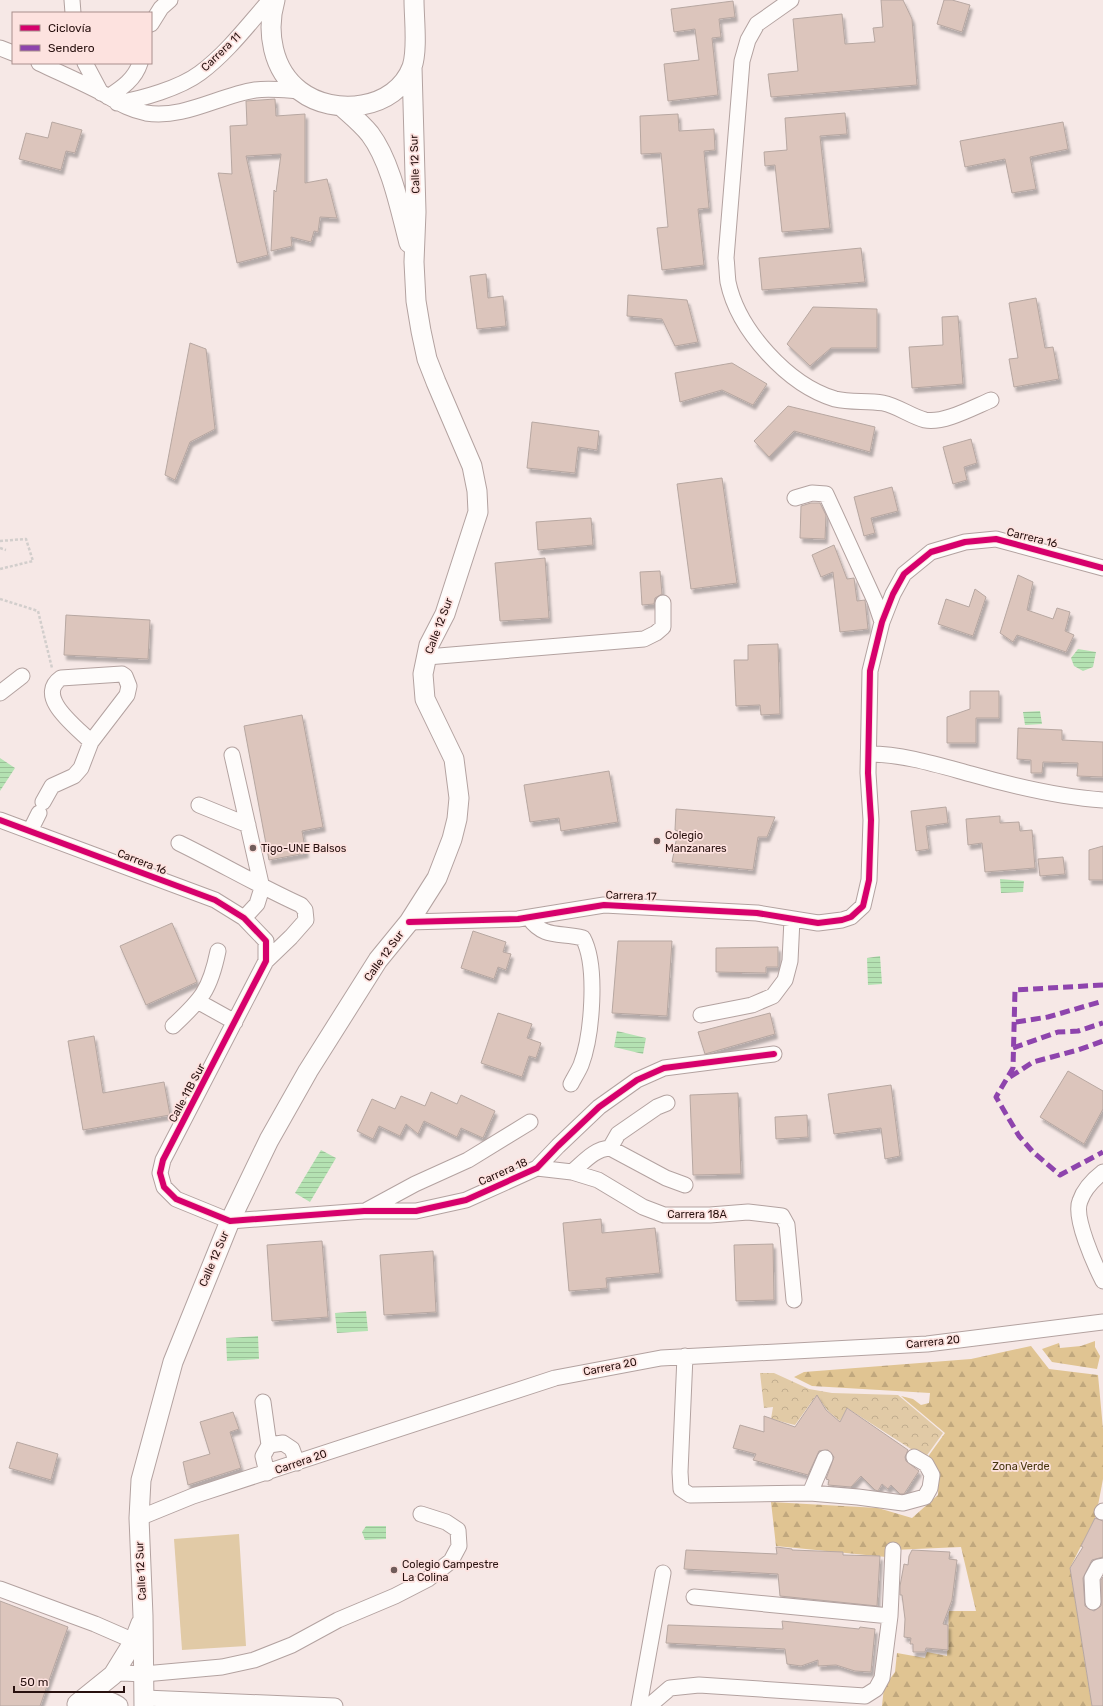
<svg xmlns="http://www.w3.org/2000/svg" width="1103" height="1706" viewBox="0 0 1103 1706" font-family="Rubik,sans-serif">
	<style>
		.grass { fill: #e1caa6 }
		.forest { fill: url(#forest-firs) }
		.park { fill: url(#park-crowns) }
		.water { fill: url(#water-rules) }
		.building { fill: #dcc5bc; stroke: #b7a7a1; filter: url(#shadow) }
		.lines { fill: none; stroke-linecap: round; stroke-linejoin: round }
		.minor-casing { stroke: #b3a2a0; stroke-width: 17 }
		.major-casing { stroke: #b3a2a0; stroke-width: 21 }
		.path { stroke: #d2cecc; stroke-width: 2.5; stroke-dasharray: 3 2; stroke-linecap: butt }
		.minor { stroke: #fefcfb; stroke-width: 15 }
		.major { stroke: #fefcfb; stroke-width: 19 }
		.quiet { stroke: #8e44ad; stroke-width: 5; stroke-dasharray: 10 5; stroke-linecap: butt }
		.cycleway-casing { stroke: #fde2df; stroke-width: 8 }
		.cycleway { stroke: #d6006c; stroke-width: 6 }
		.poi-dot { fill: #705c5a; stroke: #fde2df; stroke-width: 1.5 }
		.labels { text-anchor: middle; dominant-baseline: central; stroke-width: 3.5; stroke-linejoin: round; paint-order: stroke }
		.street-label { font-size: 11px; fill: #28110f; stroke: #fde2df }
		.poi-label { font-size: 11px; fill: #28110f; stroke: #fde2df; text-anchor: start }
		.park-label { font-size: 11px; fill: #46350e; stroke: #fde2df }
	</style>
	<defs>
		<pattern id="forest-firs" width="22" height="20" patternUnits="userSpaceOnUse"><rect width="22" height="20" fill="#e0c492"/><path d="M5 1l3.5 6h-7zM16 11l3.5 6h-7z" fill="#c0a77d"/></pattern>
		<pattern id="park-crowns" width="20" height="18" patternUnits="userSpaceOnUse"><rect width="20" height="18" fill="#e1caa6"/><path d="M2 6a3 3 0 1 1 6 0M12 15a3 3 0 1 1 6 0" fill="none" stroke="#c1ac8e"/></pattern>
		<pattern id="water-rules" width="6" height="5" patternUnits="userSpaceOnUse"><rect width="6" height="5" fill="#b4e2b2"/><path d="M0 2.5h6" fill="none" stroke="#9bc198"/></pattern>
		<filter id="shadow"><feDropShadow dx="2.5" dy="4.5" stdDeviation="1" flood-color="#0004"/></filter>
	</defs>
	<rect width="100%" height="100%" fill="#f6e8e6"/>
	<path class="grass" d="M239,1534L246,1646L182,1650L174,1539Z"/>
	<path class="forest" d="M1095,1341V1347L1100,1356L1097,1369L1052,1362L1042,1349L1059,1343L1060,1348L1081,1346Z
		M1031,1346L1049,1369L1098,1375L1103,1429V1479L1096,1516L1070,1568L1092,1706H882L884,1687L895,1672L897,1653L925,1658L927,1652L947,1656L949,1611H976L961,1547L893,1550L886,1557L776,1546L771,1502L878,1508L912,1518L938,1495V1473L927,1458L945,1433L901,1396L913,1399L921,1405L929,1403L930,1393L812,1386L794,1377L804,1372L971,1359Z"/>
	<path class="park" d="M760,1373H774L809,1389L832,1393L898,1395L943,1433L925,1458L847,1408L840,1421L829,1412L819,1399L815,1397L795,1425L771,1419L773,1407L764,1408Z"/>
	<path class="water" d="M1078,649L1096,652L1093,667L1083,671L1074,666L1071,658Z
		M1040,711L1042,724L1025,725L1023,712Z
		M0,758L15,768L0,791Z
		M1000,879L1024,881L1023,892L1001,893Z
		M880,956L882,984L868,985L867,958Z
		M617,1031L646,1038L643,1054L614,1047Z
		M321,1150L336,1158L310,1202L295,1193Z
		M366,1311L368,1331L337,1333L335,1313Z
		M258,1336L259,1359L227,1361L226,1338Z
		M366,1526H386V1539L365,1540L362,1532Z"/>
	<path class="building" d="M881,0H903L912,19L917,85L771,97L768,74L798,71L793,19L842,14L845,44L875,42L873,28L883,27Z
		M944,0H952L970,5L962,32L937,24Z
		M733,1L735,17L719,19L721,37L712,38L718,95L668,101L664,64L699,60L695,29L674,32L671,9Z
		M275,99L276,116L305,114V183L327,179L337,218L320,217L318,232L314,231L311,242L291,237L292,246L271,251L274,190L276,192L281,154L246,156L268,255L237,263L218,173L232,174L230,126L247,125L246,101Z
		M845,113L847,134L820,136L830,228L782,232L775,165L765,166L764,152L787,150L785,118Z
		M678,114L679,131L714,129L715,150L704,151L709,208L698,209L704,265L662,270L657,228L668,227L661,153L641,154L640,116Z
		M52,122L82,130L75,153L66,151L61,170L19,159L26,133L48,138Z
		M1063,122L1068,149L1030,157L1036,189L1012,193L1005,159L965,167L960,141Z
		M861,248L865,282L762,290L759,258Z
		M486,274L488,298L503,296L506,326L477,329L470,276Z
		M628,295L687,300L698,342L675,346L662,319L627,316Z
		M1036,298L1045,348L1053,347L1059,379L1014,387L1009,359L1018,358L1009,303Z
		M813,307L877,309V348H831L810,366L787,344Z
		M958,316L963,384L912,388L909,347L943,345L942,317Z
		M190,343L206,349L215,429L190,442L175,480L165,475Z
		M732,363L767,384L753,405L722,390L680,402L675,373Z
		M788,406L875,427L870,452L794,431L769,457L754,441Z
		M532,422L599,431L597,450L578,447L575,473L527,468Z
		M971,439L977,463L964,467L967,480L953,484L943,447Z
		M722,478L737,583L691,589L677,484Z
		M892,487L898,511L871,518L875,533L864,536L854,497Z
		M811,503H820L826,515L825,539L800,538L801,506Z
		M591,518L593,545L538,550L536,522Z
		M834,545L847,579L854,578L857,601L865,600L868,629L840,632L833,572L821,577L812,555Z
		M545,558L549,618L500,621L495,563Z
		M660,571L662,594L655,598L654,604L642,605L640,572Z
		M1018,575L1033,582L1027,610L1053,619L1057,608L1070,612L1065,631L1074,635L1066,652L1017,635L1013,642L1000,633Z
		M975,589L986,597L973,636L938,624L946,599L969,607Z
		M66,615L150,620L148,659L64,655Z
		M778,644L780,714L761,715L760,705L736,706L734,660H748V645Z
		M970,691H999V718H976V743H947V717L970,709Z
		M302,715L323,827L302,831L306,853L269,860L244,726Z
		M1018,728L1062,730V740L1103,742V777L1077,776L1078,763L1043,762L1042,773H1031V760L1017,759Z
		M609,771L618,822L561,831L559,818L530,822L524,785Z
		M946,807L948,823L926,826L929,849L916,851L911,811Z
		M676,809L775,817L767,837H758L753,870L672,862L678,831L675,830Z
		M1000,816V823L1019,822L1020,831L1032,830L1035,868L985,872L982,843L968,845L966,819Z
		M1103,846V880H1089V850Z
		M1063,857L1065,874L1040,876L1038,859Z
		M172,923L197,982L146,1005L120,946Z
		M473,931L506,942L503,952L511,954L506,970L498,967L494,979L461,968Z
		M618,941H672L667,1016L612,1013Z
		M778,947V967H766V973L716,972V948Z
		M498,1013L532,1024L527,1038L541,1043L536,1058L529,1056L522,1077L481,1063Z
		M770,1013L775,1034L705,1054L698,1032Z
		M94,1036L103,1093L164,1082L170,1115L83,1130L68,1041Z
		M1068,1071L1103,1091V1109L1084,1144L1040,1117Z
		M891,1085L900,1156L885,1159L881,1128L834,1134L828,1094Z
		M431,1092L457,1104L461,1095L495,1111L483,1138L461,1128L457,1137L424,1121L418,1134L406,1124L400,1136L379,1126L373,1139L357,1131L372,1099L395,1109L401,1096L425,1106Z
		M738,1093L741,1174L693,1175L690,1095Z
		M807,1115L808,1137L776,1139L775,1117Z
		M601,1219L602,1233L655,1228L660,1273L606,1278L607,1288L569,1291L563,1223Z
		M322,1241L328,1317L272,1321L267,1245Z
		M773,1244L774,1300L736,1301L734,1245Z
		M433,1251L436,1312L384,1315L380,1255Z
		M817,1395L826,1410L840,1422L847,1408L908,1450L905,1457L906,1461L919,1471L904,1494H900L891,1485L888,1489L882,1484L878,1491L875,1490L861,1476L851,1487L828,1485L829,1480L826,1479L834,1457L828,1450L819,1451L808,1475L753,1460L756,1454L733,1448L740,1425L764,1432V1416L795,1427Z
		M233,1412L239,1429L230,1432L241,1468L188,1485L183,1462L210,1454L200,1422Z
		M17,1442L58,1454L51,1480L9,1468Z
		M1095,1518L1103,1521V1557L1092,1560L1083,1578L1085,1606L1094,1611L1101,1606V1580L1103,1577V1706H1092L1070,1568L1083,1547L1081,1546Z
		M776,1547L792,1549V1550L843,1552V1555L880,1556L877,1606L780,1596L778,1574L684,1569L686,1550L777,1554Z
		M912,1550L950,1552L949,1559L957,1560L952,1600L943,1624L948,1625V1650L926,1648L925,1652H913V1644H910L911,1638L904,1637L905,1619L902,1595H900V1586L904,1564L908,1565L909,1556Z
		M0,1601L68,1627L40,1706H0Z
		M782,1621L859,1629L860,1627L875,1629L871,1672L855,1671L836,1665L818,1666V1660L801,1666L787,1664L785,1649L666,1643L668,1625L783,1629Z"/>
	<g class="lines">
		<defs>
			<path id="minor" d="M72,0L73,13
				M791,0L757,24L748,40L742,61L726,258C727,266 727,274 728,282C738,330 788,385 835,399C851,403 867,400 883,403C898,406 910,416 925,420C943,424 974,407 991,400
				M151,24L161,8L170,0
				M0,48L13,53
				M39,63C60,73 81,82 102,93C118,102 127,109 146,113C184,119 218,96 255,90C270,88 285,90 300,91
				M85,63L101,93
				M108,97C122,88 135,79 140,63
				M117,103C142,99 180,88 200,73C227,53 248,25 270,0
				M795,498L812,493L826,494L875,601L882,622
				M427,657L644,639L656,633L663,627V603
				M0,693L22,676
				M869,754C903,754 938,765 971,774C1013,786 1059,797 1103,800
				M232,755L262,888L257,904L244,918
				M43,802L52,786L74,776L81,768L91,742L127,695L129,686L125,676L122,674L61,678C34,697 78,728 91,742
				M199,805L248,825
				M0,820L215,900L244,918L266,941V961L163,1160L160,1173L164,1187L176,1199L230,1221L364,1211H416L466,1200L537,1168L558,1146L599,1107L637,1080L664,1068L774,1054
				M30,831L39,813
				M179,843C220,863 259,886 301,905L305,910L306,920L291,937L266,961
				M529,918C544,939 560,932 583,938C598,966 592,1036 581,1065C578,1072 574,1078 571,1084
				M409,922L518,919L604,905L757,913L818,923L842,920L851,917L863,906L869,880L871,820L868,773L870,671L882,622L893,594L904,574L931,552L965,542L996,539L1103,568
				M199,1002L235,1022
				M701,1015L752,1005L773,996L785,980L790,961L792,919
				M173,1026C202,999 210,990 218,951
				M610,1148L618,1134L657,1107L667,1103
				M537,1168L572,1172L598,1180L643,1207L664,1215H710L748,1212L782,1216L787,1225L794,1300
				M572,1172C584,1162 594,1149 610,1148L666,1178L685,1185
				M1103,1172C1094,1179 1084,1189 1080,1201C1073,1217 1095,1265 1103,1281
				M367,1210L415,1184L468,1160L530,1122
				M685,1356L680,1472L681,1489L690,1495L810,1493L858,1497L903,1503L925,1497L930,1488L932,1475L926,1464L914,1457
				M263,1402L269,1445L263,1456L267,1473
				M269,1445L283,1443L292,1449L297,1463
				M810,1493L825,1458
				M1102,1512L1103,1511
				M139,1518L193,1496L555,1378L661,1358L927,1344L1103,1322
				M0,1589L95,1624L134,1641L137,1650
				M694,1597L890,1616
				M1093,1602L1092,1578L1098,1567L1103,1566
				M113,1675L122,1673L144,1674L222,1667L254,1660L292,1645L338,1620L395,1596L428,1579L451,1561L459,1546L458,1530L446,1522L421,1514
				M145,1698L335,1706
				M639,1706L663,1573
				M649,1706L670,1688L699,1685L865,1696L876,1689L882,1678L890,1616L893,1550"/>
			<path id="major" d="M275,0C266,31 272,70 300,91C334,117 396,110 412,67C418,50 414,19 414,0
				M341,106C351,115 361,123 370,134C391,162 400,209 409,243
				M77,1704L113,1675L134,1641L141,1623
				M79,1704C93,1698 105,1698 118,1706
				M144,1706L143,1616L139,1518L141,1480L173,1362L230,1221L269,1140L308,1071L378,960L409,922L437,878L452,839L457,819L459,798L454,759L425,699L423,674L429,645L445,614L478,512L477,491L472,466L436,382L427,359L421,331L416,301L414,262L416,212L412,67"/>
		</defs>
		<use href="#minor" class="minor-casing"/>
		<use href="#major" class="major-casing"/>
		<path class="path" d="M0,541L26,539L33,561L0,569
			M0,548L6,550
			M0,599L38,611L52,668"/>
		<use href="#minor" class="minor"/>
		<use href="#major" class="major"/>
		<path class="quiet" d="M1103,985L1015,990L1013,1068L996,1097L1019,1136L1033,1152L1060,1175L1103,1152
			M1016,1022L1048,1017L1103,1001
			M1013,1048L1058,1032L1078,1031L1103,1023
			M1010,1077L1033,1062L1078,1050L1103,1041"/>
		<defs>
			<path id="cycleway" d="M0,820L215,900L244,918L266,941V961L163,1160L160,1173L164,1187L176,1199L230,1221L364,1211H416L466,1200L537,1168L558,1146L599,1107L637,1080L664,1068L774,1054
				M409,922L518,919L604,905L757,913L818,923L842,920L851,917L863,906L869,880L871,820L868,773L870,671L882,622L893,594L904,574L931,552L965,542L996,539L1103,568"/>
		</defs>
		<use href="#cycleway" class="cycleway-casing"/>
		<use href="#cycleway" class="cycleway"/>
	</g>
	<g class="poi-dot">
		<circle cx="657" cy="841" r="4"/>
		<circle cx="253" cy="848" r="4"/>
		<circle cx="394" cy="1570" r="4"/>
	</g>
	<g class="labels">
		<g class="street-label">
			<text transform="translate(221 52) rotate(-44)">Carrera 11</text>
			<text transform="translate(415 164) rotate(-92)">Calle 12 Sur</text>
			<text transform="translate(1032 538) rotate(14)">Carrera 16</text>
			<text transform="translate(439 626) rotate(-69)">Calle 12 Sur</text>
			<text transform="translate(142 862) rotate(21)">Carrera 16</text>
			<text transform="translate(631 896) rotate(2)">Carrera 17</text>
			<text transform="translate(384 956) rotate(-54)">Calle 12 Sur</text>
			<text transform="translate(187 1093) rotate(-62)">Calle 11B Sur</text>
			<text transform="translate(503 1172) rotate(-24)">Carrera 18</text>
			<text x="697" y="1214">Carrera 18A</text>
			<text transform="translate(214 1259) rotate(-67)">Calle 12 Sur</text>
			<text transform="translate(933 1342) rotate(-6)">Carrera 20</text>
			<text transform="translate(610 1367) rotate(-11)">Carrera 20</text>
			<text transform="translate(301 1462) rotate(-19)">Carrera 20</text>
			<text transform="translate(141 1571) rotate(-93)">Calle 12 Sur</text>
		</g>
		<g class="poi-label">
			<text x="665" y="835">Colegio<tspan x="665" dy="13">Manzanares</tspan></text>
			<text x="261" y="848">Tigo-UNE Balsos</text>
			<text x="402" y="1564">Colegio Campestre<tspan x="402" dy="13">La Colina</tspan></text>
		</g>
		<g class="park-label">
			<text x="1021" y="1466">Zona Verde</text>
		</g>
	</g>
	<rect x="12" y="12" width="140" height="52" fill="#fde2df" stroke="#a88e8c"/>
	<rect x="20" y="25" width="20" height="6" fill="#d6006c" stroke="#a88e8c"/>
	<text x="48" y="32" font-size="12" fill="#28110f">Ciclovía</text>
	<rect x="20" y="45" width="20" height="6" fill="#8e44ad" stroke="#a88e8c"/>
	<text x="48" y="52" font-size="12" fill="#28110f">Sendero</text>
	<path d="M14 1686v6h110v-6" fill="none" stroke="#28110f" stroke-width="2"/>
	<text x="20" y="1686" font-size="12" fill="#28110f" stroke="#fde2df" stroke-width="3" paint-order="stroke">50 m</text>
</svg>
